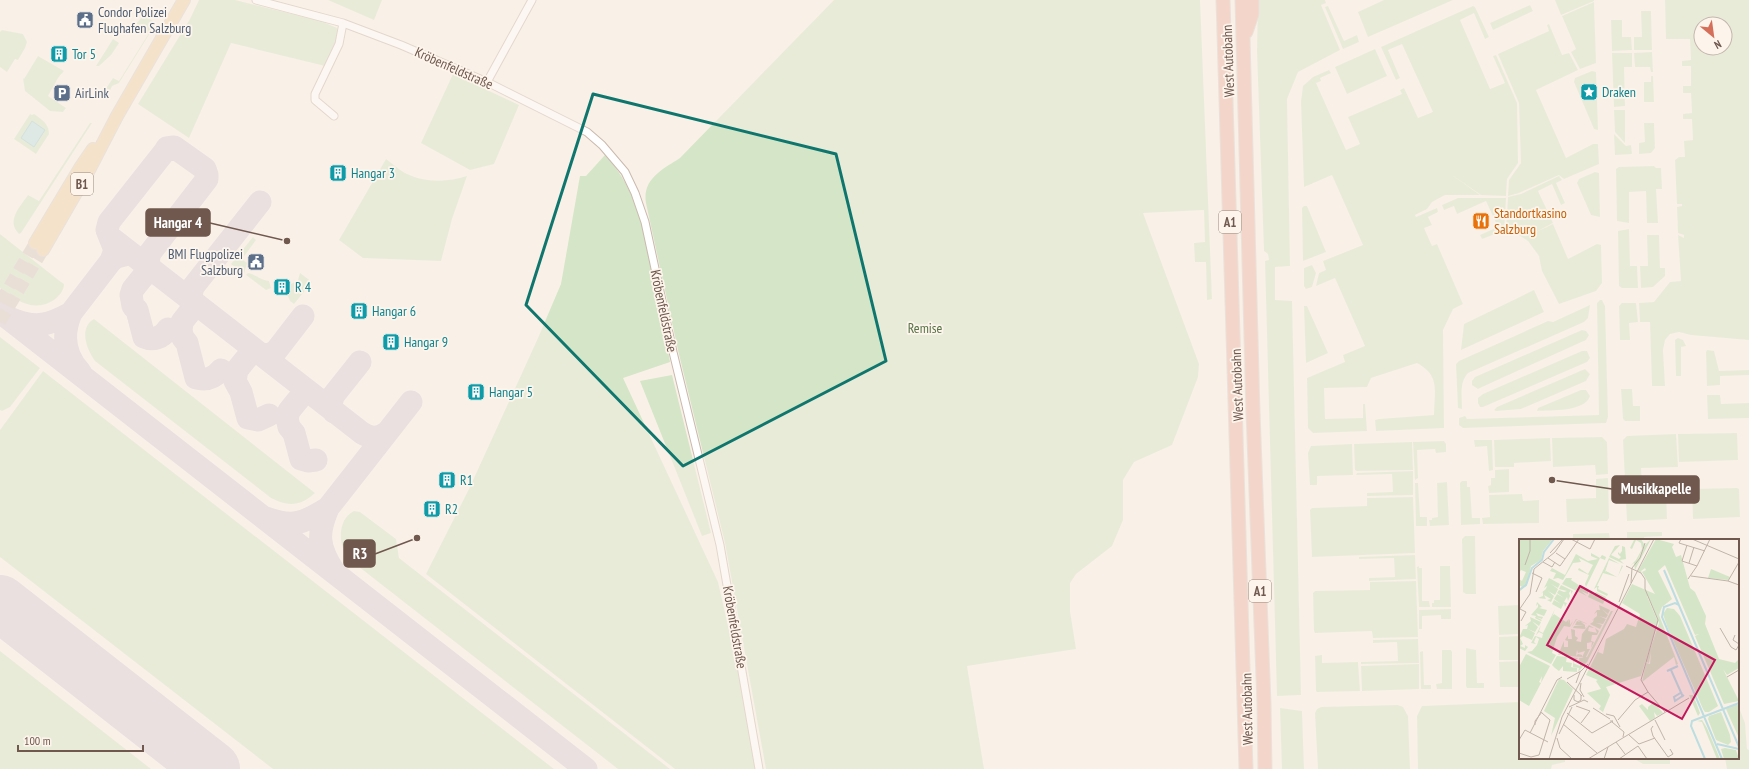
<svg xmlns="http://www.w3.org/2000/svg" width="1749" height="769" viewBox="0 0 1749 769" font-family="'PT Sans Narrow',sans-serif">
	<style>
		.green { fill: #d5e5c7; fill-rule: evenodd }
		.water { fill: #bddde1; stroke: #a5cdd1 }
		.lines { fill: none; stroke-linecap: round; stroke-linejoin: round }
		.taxiway { stroke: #d6ccd4; stroke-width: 23 }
		.runway { stroke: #d6ccd4; stroke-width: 56 }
		.primary-tunnel { stroke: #d7cbc1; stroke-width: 12; stroke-dasharray: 12 6; stroke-linecap: butt }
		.street-casing { stroke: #cab9ae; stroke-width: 9 }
		.primary-casing { stroke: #d7d0cd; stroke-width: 14 }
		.highway-casing { stroke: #d7d0cd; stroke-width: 15 }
		.street { stroke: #fff; stroke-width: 7 }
		.primary { stroke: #f0d1a7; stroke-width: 12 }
		.highway { stroke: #ecb4a5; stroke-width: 13 }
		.marked { fill: none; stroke: #0f766e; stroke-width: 3; stroke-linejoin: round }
		.labels { text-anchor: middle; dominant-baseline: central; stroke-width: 3.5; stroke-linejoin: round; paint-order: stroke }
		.shield { fill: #fdf5ec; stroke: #9a877d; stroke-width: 1 }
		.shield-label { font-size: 13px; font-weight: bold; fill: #70584e }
		.service-label { font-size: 14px; fill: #4e5e75; stroke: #fdf5ec; text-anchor: start }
		.culture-label { font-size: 14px; fill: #0d838f; stroke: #fdf5ec; text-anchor: start }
		.street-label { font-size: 14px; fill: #70584e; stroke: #fdf5ec }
		.food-label { font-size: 14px; fill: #c56008; stroke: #fdf5ec; text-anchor: start }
		.park-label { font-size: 14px; fill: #577448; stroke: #fdf5ec }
		.inset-river { fill: none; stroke: #bddde1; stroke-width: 2 }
		.inset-road { fill: none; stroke: #c2b4aa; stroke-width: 1 }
		.view { fill: #c2185b; fill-opacity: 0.15; stroke: #c2185b; stroke-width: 2 }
		.inset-edge { fill: none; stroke: #70584e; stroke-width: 2 }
		.leader { fill: none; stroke: #70584e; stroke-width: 1.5 }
		.callout-dot { fill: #70584e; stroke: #fdf5ec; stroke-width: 1.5 }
		.callout { fill: #70584e; stroke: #70584e; stroke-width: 1.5 }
		.callout-label { font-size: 15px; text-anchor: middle; font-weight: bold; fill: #fff }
	</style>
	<rect width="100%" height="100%" fill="#f9f1e7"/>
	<path class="green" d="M199,0H235L321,21L337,28L338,36L325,66L231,43L189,138L138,104L190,19Z
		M328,0H382L374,20Z
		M834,0H1200L1212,299L1207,300L1206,262H1195L1194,243L1205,242L1204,210L1143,213L1199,364L1198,377L1172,445L1134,462L1123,480V520L1112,546L1076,574L1070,583V611L1076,649L967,666L984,769H766L725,543L678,350L646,203C642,179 663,169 680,158Z
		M1258,0H1325L1326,3L1321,5L1340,50L1298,72L1287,99L1290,266L1275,267V300L1292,301L1301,695L1277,696L1265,261L1269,260L1268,254L1264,251L1257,51Z
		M1384,0H1453L1368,37L1358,12Z
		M1555,0H1594V1L1561,15Z
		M1665,0H1749V340L1691,335L1679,332L1670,334L1665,340L1663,350L1665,386H1652L1650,322H1640L1639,303L1654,302L1670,282L1681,281L1678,235L1684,238V235L1678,233L1677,207L1682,206V204H1677L1675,160L1679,157H1685L1684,141L1693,140L1692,119H1683V114L1692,113L1691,93H1683V86H1691V66H1682V61L1691,60L1690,39H1666ZM1701,24H1725V48H1701Z
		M1594,2L1596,63L1580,69L1571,52L1576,49L1562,16Z
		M1530,5L1533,11L1493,30L1490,23Z
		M1328,6L1344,41L1357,35L1359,42L1343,49L1325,7Z
		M1473,6L1475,7L1489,37L1485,39L1474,13L1460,20L1490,89L1505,83L1493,56L1496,55L1517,103L1518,163L1507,179L1506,196L1481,195L1449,173L1480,195H1445L1432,202L1427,209L1415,215L1416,217L1437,208L1438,212L1428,217L1432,225L1424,228L1432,246L1437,244L1463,304L1453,309L1443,330L1444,428L1376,431L1375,420L1379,419L1434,415C1434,392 1441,376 1417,363L1371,378L1367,387L1324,388L1325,419L1363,418V404H1365L1367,431L1313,433L1308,428L1307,378L1345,362L1343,355L1365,346L1335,278L1316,286L1319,273L1326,270L1323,261L1363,245L1332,175L1304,187L1301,102L1303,86L1313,77L1329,70L1331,73L1320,78L1321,81L1316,83L1346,150L1360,144L1348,117L1402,94L1400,90L1404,88L1418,118L1433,112L1402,44L1388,50L1400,78L1396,80L1381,47Z
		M1641,11H1651L1652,50H1634V37H1642Z
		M140,14L153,21L155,25L119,83L112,86L109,93L105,90L113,78L119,81L149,33L136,24L141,18Z
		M1611,20H1622V37H1631L1632,50L1612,51Z
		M1549,24L1562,55L1569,53L1578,70L1536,90L1566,158L1593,144H1598L1599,164L1564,179L1559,175L1519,193L1508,196L1509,180L1521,163L1519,103L1498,54L1549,31L1547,25Z
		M2,30L23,34L27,42L25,48L18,60L15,59L7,72L0,67V32Z
		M113,39L119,43L111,55L99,66H96Z
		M1375,49L1387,76L1347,94L1335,67Z
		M1652,52L1653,72H1651L1650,67H1635L1634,53Z
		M1612,53H1632V67H1624L1625,106L1614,107Z
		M38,56L64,71L58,78L48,96L66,108L63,112L50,111L25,91L23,78L24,79Z
		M1592,71L1596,72L1598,130L1594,129L1574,82L1575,78Z
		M453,74L519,105L494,164L470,170L421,143Z
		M1651,76H1653L1654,102H1644V82H1651Z
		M1614,110H1625V143L1615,132Z
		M30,114L32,115L34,114C41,119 49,123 49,134L36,154L14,139Z
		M90,123H92L21,233L19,234C6,221 19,208 28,195L39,201Z
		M1644,123H1654L1655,148L1651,153L1639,154V143L1645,142Z
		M1614,134L1626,146L1631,145L1632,154L1615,155Z
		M605,155C637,189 645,233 653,278C659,306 665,334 670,362L623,378L718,582L742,688L755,769H675L426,574L469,489L538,338L561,284L580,176H586Z
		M386,159C393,164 400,171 407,174C426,183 448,182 467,176L452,219L441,261L363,258L339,240Z
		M1654,166L1656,168H1661L1662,189H1656L1658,223H1647L1646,191L1629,192V223L1617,221L1616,169L1619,167Z
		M1595,172L1599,173L1600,217L1591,215L1577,183L1579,179Z
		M1559,176L1562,180L1556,183L1565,203L1561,205L1552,184L1538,191L1553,223L1534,233L1553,224L1568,259L1597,244L1601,245L1602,283L1596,291L1559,304L1542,271L1539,256L1528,241L1519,235L1506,233L1508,197L1521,194Z
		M1458,198H1506L1504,233L1495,234L1482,239L1480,235L1498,227L1486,201L1457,214L1454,206L1444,210L1442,205Z
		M1304,206H1307L1326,252L1303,261L1302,208Z
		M1629,229L1630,266H1637L1638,288H1622L1619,286L1618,231Z
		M0,234L61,282L64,284C64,291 59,296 54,300C34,313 17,301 0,288Z
		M1647,235H1659L1660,268H1665V276L1653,287L1641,288L1640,266H1648Z
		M253,237L256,240L242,259L247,263L244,274L231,264Z
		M1312,265L1316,273L1312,287L1306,289L1304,286V268Z
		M248,273C257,275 260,280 269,281L271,288L266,290L246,275Z
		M300,273L312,282L294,304L290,301L287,294L291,290V284L298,280Z
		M1534,290L1544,312L1461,350L1464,324Z
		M1600,300H1602L1605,306L1608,417L1606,423L1463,428L1459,425V418L1465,416L1467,419L1599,415L1597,303Z
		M1622,303H1636L1638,322L1629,323L1630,340H1620L1619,306Z
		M1590,305L1588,318L1584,322L1468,373C1459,383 1462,397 1462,409L1458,408L1456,364L1459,361L1548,321L1553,322Z
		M1304,306H1307L1328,353L1306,363Z
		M94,319L315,493C301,506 288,507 271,498L95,361C87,350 78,328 94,319Z
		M1582,330L1586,331L1589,335L1586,340L1482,387L1478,389L1472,385V381L1475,377Z
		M0,337L40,368L10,407L2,411L0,410Z
		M1678,338L1683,340L1686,346L1681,347V376H1676L1675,340Z
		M1707,350L1714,351L1719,371L1749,370V375L1720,376V385L1707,386L1706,352Z
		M1582,351H1587L1590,358L1587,362L1483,407H1480L1478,403V398L1483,394Z
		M1585,369L1590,374L1586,381L1521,409L1496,411L1494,410L1497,407Z
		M43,371L554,769H273L0,557V430Z
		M672,375L711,533L702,536L640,381Z
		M1621,389H1632L1633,406H1640V421H1625L1623,419Z
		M1581,390H1586L1590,396C1585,412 1551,410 1537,411L1538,408Z
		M1707,395H1720L1721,404L1749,403V418L1708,419Z
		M1737,433L1738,460L1679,462L1678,434Z
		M1676,434L1678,467L1641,468L1642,487H1666L1667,519L1627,521L1623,440L1627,436Z
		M1602,437L1607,442L1608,474L1596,475L1595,465L1553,467L1552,438Z
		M1550,438L1551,461L1514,463V467H1495L1494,440Z
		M1474,440H1492L1493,470L1489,471L1487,446L1475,447Z
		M1444,441L1446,444V452L1436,453L1435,449L1417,450L1418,478L1415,480L1413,442Z
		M1412,442L1413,470L1357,471L1355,470L1354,444Z
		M1352,444L1353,475L1317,476V485H1310L1308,453L1311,446Z
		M1509,469V492L1489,493L1488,486L1491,485V478H1495V470Z
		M1413,471V495L1367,496V493L1393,492L1392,474L1356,475L1357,473Z
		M1608,478L1609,518L1607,521L1567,522L1566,499L1596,498V479Z
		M1462,481H1467V487H1470L1472,518H1480V524L1461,525L1460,483Z
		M1447,482L1449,525L1430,526L1429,520H1432V518L1438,517L1437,483Z
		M1415,483H1418L1420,517H1427V526H1416Z
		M1737,488L1739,489L1740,517L1693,519L1692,489Z
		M1522,494L1523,501L1539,500V523L1483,524L1482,518L1490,517L1489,495Z
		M1413,497L1415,553L1312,557L1310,510L1312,508L1367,506V498Z
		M354,511L360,512L396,539L399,558L670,769H618L354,563C351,560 347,557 345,553C338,540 339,518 354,511Z
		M1627,532H1662V536L1644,537V540H1627Z
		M1609,533L1610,540L1573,539V534Z
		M1465,536H1475L1476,594H1466L1463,592L1462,539Z
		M1415,555L1416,579L1369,581V578L1395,577L1394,558L1359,559V557Z
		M1419,566V568H1422V601H1429L1430,607H1419L1417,567Z
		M1440,566H1450L1451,607H1432V603H1434V600H1440Z
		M1416,581L1418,637L1373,638L1372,631L1315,633L1314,631L1313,593L1315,591L1370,590V582Z
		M1520,605V634L1499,635L1498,606Z
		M1451,609V619H1441V615L1422,616V629H1419V610Z
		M1520,636V660H1499V637Z
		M1418,639L1419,663L1361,664V662L1398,661L1397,642L1373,643V640Z
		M1466,648L1476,650L1477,683H1484V688H1467L1466,686Z
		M1442,650H1451L1452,652V689H1437L1436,684L1442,683Z
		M0,651L151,769H0Z
		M1420,652L1423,651L1424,685H1431V689H1421Z
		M1322,655V663L1358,662L1360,691L1317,692L1316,691L1315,656Z
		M1520,661V687H1500L1499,662Z
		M1419,664V689L1362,691L1361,666Z
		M1520,702V758H1565V762L1552,765L1551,769H1418L1417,716L1422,706Z
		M1398,705L1403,707L1408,716L1410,769H1318L1315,713L1317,709L1321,707Z
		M1738,705L1745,723L1747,749L1749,750V769H1727L1725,758H1738Z
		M1280,708L1302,711L1304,769H1282Z
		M1633,758H1670V764H1643Z"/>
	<path class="water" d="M32,121L45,130L34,147L21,138Z"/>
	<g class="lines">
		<path class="taxiway" d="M110,237L362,433C370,438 377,439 386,433
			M111,261L115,250L107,230L109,222L165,151L167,148L174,147L205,169L207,175V179L150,253L148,261L151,269
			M150,268L133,289L131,295L133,306L137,310L144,337C153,341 162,338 168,329
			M194,303L191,295L193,287L260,202
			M196,304L182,322L181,331L183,338L187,343L196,378C207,381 214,378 221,370
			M0,312L586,769
			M71,313L111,261L116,257L124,255
			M12,319C36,329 49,325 71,313C62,334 64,355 80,372
			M254,349L237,370L235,381L241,392L248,418L258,420L269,415
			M259,354L269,355L276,351L303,316
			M306,390L289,411L287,418L289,427L294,433L301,459L308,461L316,460
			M334,412L331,405L333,396L360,362
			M328,508L411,402
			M266,518C293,528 304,523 328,508C317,533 318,547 333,570"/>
		<path class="runway" d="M0,603L212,769"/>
		<path class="primary-tunnel" d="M0,302L35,243
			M0,322L43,250"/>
		<defs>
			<path id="street" d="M256,0L343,23L401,45L487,82L587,132L602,145L625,172L635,193L645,222L673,352L720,545L759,769
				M487,82L532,0
				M334,116L315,100V94L339,44L343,23"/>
			<path id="primary" d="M35,243L80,168L93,149
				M43,250L88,172L117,116L184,0"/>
			<path id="highway" d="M1223,0L1246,769
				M1242,0L1253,412L1264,704L1265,769
				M1246,32L1252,14V0"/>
		</defs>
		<use href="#street" class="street-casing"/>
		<use href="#primary" class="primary-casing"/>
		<use href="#highway" class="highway-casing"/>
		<use href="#street" class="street"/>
		<use href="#primary" class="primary"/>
		<use href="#highway" class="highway"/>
	</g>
	<path d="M0 0H1749V769H0ZM593,94L836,154L886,361L683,466L526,305Z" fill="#f9f1e7" fill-opacity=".55" fill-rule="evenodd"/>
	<path class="marked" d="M593,94L836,154L886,361L683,466L526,305Z"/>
	<defs>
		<symbol id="civic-square" viewBox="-11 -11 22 22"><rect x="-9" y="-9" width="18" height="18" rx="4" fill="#5c6f8a" stroke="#fdf5ec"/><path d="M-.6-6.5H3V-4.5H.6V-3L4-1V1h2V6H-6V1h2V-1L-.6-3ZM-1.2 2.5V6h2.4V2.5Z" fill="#fff"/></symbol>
		<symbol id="building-square" viewBox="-11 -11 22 22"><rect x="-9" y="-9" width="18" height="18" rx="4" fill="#0f9aa8" stroke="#fdf5ec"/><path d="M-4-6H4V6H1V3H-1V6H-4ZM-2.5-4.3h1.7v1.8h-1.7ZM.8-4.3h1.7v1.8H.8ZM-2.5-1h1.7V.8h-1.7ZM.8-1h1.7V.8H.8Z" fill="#fff"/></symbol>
		<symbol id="sight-square" viewBox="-11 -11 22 22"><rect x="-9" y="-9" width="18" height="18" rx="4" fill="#0f9aa8" stroke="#fdf5ec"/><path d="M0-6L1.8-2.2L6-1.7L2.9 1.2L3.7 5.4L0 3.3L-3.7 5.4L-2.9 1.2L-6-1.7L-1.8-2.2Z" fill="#fff"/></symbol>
		<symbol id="parking-square" viewBox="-11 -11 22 22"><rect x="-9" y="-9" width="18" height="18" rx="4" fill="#5c6f8a" stroke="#fdf5ec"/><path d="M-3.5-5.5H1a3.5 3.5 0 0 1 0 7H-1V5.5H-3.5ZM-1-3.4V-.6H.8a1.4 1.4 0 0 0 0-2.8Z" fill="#fff"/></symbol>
		<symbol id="restaurant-square" viewBox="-11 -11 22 22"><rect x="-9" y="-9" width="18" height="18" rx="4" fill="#e8710a" stroke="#fdf5ec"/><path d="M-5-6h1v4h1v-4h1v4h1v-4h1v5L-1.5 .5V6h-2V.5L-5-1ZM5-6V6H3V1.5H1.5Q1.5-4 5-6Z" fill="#fff"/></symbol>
	</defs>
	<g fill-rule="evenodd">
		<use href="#civic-square" x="75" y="10" width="20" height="20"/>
		<use href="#building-square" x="49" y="44" width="20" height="20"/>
		<use href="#sight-square" x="1579" y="82" width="20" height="20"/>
		<use href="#parking-square" x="52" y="83" width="20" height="20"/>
		<use href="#building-square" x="328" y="163" width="20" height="20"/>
		<use href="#restaurant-square" x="1471" y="211" width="20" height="20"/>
		<use href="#civic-square" x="246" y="252" width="20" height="20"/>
		<use href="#building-square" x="272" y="277" width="20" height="20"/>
		<use href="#building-square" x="349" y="301" width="20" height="20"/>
		<use href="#building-square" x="381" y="332" width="20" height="20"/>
		<use href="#building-square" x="466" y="382" width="20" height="20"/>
		<use href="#building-square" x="437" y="470" width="20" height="20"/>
		<use href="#building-square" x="422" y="499" width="20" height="20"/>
	</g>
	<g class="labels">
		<g class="shield">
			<rect x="71" y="173" width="22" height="22" rx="3"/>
			<rect x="1219" y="211" width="22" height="22" rx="3"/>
			<rect x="1249" y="580" width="22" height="22" rx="3"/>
		</g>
		<g class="shield-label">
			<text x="82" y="184">B1</text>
			<text x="1230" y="222">A1</text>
			<text x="1260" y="591">A1</text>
		</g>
		<g class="service-label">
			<text x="98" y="12">Condor Polizei<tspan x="98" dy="16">Flughafen Salzburg</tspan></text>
			<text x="75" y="93">AirLink</text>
			<text x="243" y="254" text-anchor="end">BMI Flugpolizei<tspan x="243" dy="16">Salzburg</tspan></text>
		</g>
		<g class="culture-label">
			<text x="72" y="54">Tor 5</text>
			<text x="1602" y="92">Draken</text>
			<text x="351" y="173">Hangar 3</text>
			<text x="295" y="287">R 4</text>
			<text x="372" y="311">Hangar 6</text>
			<text x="404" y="342">Hangar 9</text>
			<text x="489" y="392">Hangar 5</text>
			<text x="460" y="480">R1</text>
			<text x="445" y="509">R2</text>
		</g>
		<g class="street-label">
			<text transform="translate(1228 61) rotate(-92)">West Autobahn</text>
			<text transform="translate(454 68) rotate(24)">Kröbenfeldstraße</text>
			<text transform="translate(664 311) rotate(78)">Kröbenfeldstraße</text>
			<text transform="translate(1237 385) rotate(-92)">West Autobahn</text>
			<text transform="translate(735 627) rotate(80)">Kröbenfeldstraße</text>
			<text transform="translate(1247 709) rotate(-91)">West Autobahn</text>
		</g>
		<g class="food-label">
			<text x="1494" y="213">Standortkasino<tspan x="1494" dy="16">Salzburg</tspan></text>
		</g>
		<g class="park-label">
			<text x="925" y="328">Remise</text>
		</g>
	</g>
	<g transform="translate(1519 539)">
		<rect width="220" height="220" fill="#f9f1e7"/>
		<path d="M0,0L33,1L24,12L22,21L12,27L8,46L0,53L3,48L0,46V40L3,42L7,33L2,31L0,34ZM113,0H122L125,5V7L117,25L126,6L132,0L116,31L115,24L111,27L117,21L123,10L122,4L117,1L113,10L111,9L115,1ZM137,0L155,5L153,8L157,18L162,16L171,49L176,53L187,77L186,85L200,120L216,124L220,120V129L208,136L204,130L220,162L205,165L176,97L180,95L176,96L146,26L139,32L153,60L143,68L140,76L159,125L157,126L155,118L123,143L127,124L131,125L132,113L130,124L127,123L140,84L129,57H128L139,83L122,137L87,148L91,156L84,173L89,177L80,170L82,167L68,154L82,150L77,142L79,141L67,136L82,106L79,113L84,115L87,100L105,90L108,85L117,88L121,75L103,64L113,45L136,55L123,33L127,31L126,29L122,32L123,34L119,32ZM101,6L92,16L100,20L102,18L99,15V13L101,15L103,12V7L106,8L107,20L101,21L105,25L90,18L96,7ZM72,14L81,19L83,16L87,18L86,21L81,19L67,48L66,45L70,36L59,31L60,29L69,35L74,26L60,19L62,23L54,24L44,41L39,39L34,40L37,34L31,32L33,29L46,36L57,15L69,22L79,20L72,17ZM90,19L104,27L99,37L103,26L90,21L86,33L87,32L98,38L84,34L78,47H80L79,50L89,55L88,57L78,52V48L75,50ZM192,30L211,38L209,41L189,39ZM30,39L41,45L39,49L32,45L39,50L36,56L29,52L35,57L32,63L28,61L32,60L25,56L27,60L19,59L24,57V53L21,55L27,50L28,47L25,49ZM47,39H53L52,41L69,52V55L62,52L68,57L43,45ZM42,46L54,52L52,55V51L50,54L51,57L49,62L48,58L45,63L48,64L46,68L45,64L42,70L33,65L35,61L42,65L35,60L38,55L45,59L38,54L40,51L45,53L48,52L40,50ZM72,51L74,56L77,53L87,58L84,65L69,58ZM18,63L23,68L20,69L28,71L25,77L17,74L19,77L24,78L23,80L17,78L23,81L22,82L16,79L17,77L12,76L19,68V65L17,67ZM80,66L91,71L89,75L83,70L89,76L87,79L80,77L87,80L84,85L77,84L83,86L81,90L71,85L74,83L75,80L72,82L78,77V73L75,75L78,71H81ZM148,69L155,70L161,77L199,167L190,173H186L184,170L148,87L144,75ZM36,70L33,78L35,75L47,83L50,80L49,84L51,80V86L54,82L51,88L45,87L38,98L33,114L37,116L32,125L8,113L13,112L18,106L20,100L17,98L15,103L17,105L12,104L16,97L23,99L24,95L20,93L17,96L22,86L20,92L24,94ZM92,72H94L68,123L59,133L60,129L54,128V122L49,118L59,119L54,124L61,127L60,119L68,118ZM11,78L22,83L20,87L13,82L19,88L16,93L9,90L16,94L13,101L4,97L1,99L4,105L1,107L6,109V106L9,108L6,112L0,109V99L4,90H8L9,86L6,87L12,82ZM57,80L69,85L62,83L66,86V89L68,87L66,90L54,89L55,87H65L56,86L58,82L61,83L58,80L52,89ZM70,86L75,89L70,88L69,92L78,94L76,89L80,92L78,96H73L72,102L75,103L72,109L73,103L68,104V110H71L67,118L65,119L63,118L66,112L59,114L58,111L57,117L59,115L63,116V118L50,117L45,115L39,116L45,102V108H49V102L46,101L49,96V100H53L52,90L56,91V97L59,99L57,102L62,103L63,95ZM7,115L31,127L22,144L23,137L20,143L22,144L10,167L0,161V128ZM38,117L48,118L47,123L53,124L52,128L45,127L58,129V133L44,132V127L40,132L36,129L33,126ZM40,140L45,141L54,150L32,197L36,179L25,172ZM170,156H174L178,166L181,174L179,177ZM135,163L144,174L138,177L135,173L136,179L131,182L120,167L123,165L129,171V168ZM216,166H220V199L207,170ZM202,173L211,196L212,203L209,206L197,201L189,180L190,177ZM183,181L188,189L201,220H198L183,183L178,182ZM206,209L217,211L220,220H205L202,210Z" fill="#d5e5c7"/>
		<path class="inset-river" d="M145,31L220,208M0,51L7,46L13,29L23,21L25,13L35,0M160,66L156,64L145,68L143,78L203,220M152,131L164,158M148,132L159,127M163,153L155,158L156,162L165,156M198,205L220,210M186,220L172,187L173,182L220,164"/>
		<path class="inset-road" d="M52,0L71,10L76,0M162,0L160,4L186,12M173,0L220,20M168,6L163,22L178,27M31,14L44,0M29,19L41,27L46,20L37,14M46,20L60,0M24,23L33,28L36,23M170,24L175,8M6,26L11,12V0M107,27L122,34L126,40V50L139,81L122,141L129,153L146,173M113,29L121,19L126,4M13,34L23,39L17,53M172,37L209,42L220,46M169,40L178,27L191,0M209,42L220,23M112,44L113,29M100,63L110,35M1,70L7,73L2,82M0,71L11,55L15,30L36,13L45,0M201,89L212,108L217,111L220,106M216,96L214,101L220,105M208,138L220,131M48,140L62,132M48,143L63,157M57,144L61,133L69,125M62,144L61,151L65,158M55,156V161L59,163L62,161V156M57,167L71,172M50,168L65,161L69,163M74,169L91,180M48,174L73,194L94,182H91M87,175L95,177L101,188M99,181L116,161L129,153M136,181L146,201M93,183L105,193L104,198M62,184L71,172M44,185L78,214M16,186V182L23,173M134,187L132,190L134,197L149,218L154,215L151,210M11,194L38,141L43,138M40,195L53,168M110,196L120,205L136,199M38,199L41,209L53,220M0,201L6,191L29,203M97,203L106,215M119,207L128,220M0,214L12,218L20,216L31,181L23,174M30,220L43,178L135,0M69,220L170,159M85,220L89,208M100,220L119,207"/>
		<path class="view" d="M61,47L196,121L163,180L28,106Z"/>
		<rect width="220" height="220" class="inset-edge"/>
	</g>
	<path class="leader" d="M287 241L210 223M1552 480L1612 489M417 538L375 554"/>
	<g class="callout-dot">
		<circle cx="287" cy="241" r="4"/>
		<circle cx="1552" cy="480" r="4"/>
		<circle cx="417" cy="538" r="4"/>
	</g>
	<g class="callout">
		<rect x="146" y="209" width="64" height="27" rx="4"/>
		<rect x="1612" y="476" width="87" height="27" rx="4"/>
		<rect x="344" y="540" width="31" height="27" rx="4"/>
	</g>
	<g class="callout-label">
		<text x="178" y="228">Hangar 4</text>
		<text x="1656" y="494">Musikkapelle</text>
		<text x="360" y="559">R3</text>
	</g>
	<g transform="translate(1713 36) rotate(151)"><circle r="19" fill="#fdf5ec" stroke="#c5b6ad"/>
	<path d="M0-3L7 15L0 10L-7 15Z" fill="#d56f5a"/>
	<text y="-6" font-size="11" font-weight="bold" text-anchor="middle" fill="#70584e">N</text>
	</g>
	<path d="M18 745v6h125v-6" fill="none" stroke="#70584e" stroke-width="2"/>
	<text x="24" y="745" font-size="12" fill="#70584e" stroke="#fdf5ec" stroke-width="3" paint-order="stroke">100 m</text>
</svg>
